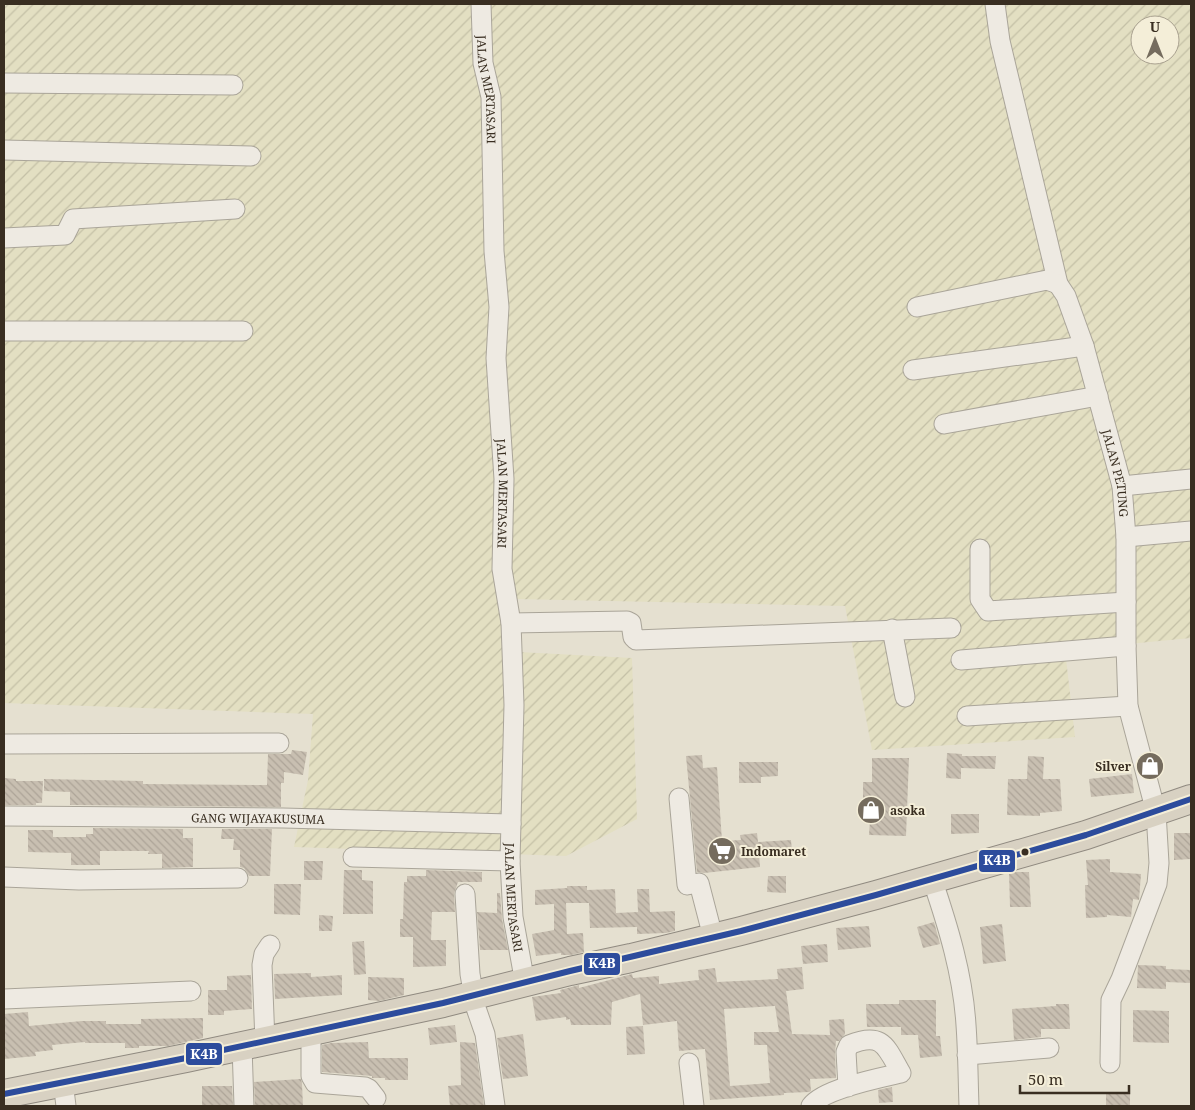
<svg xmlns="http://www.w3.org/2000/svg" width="1195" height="1110" viewBox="0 0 1195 1110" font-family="'Noto Serif',serif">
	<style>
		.farmland { fill: url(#farmland-furrows); fill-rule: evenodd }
		.building { fill: url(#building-back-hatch); fill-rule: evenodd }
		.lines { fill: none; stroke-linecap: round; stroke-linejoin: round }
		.minor-casing { stroke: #aaa599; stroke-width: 21 }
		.highway-casing { stroke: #908a80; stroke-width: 30 }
		.minor { stroke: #eeeae2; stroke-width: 19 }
		.highway { stroke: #d8d1c2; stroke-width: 28 }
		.bus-1-casing { stroke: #f4eed8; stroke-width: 10 }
		.bus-1 { stroke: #2d4c9c; stroke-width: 6 }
		.bus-dot { fill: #392e21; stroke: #f4eed8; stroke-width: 2 }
		.labels { text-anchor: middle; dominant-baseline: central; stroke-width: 4; stroke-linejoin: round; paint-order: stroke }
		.street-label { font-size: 12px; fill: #392e21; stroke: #f4eed8 }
		.poi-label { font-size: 12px; font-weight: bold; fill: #392e21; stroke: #f4eed8; text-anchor: start }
		.line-badge { stroke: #f4eed8; stroke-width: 2 }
		.badge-label { font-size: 14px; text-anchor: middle; font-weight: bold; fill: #fff }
	</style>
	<defs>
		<pattern id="farmland-furrows" width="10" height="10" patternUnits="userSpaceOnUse" patternTransform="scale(1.25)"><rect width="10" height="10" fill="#e3dfc2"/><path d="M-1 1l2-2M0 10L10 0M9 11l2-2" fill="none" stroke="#c4c0a6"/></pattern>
		<pattern id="building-back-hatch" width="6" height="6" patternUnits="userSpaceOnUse" patternTransform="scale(1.25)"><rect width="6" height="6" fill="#c8bfb1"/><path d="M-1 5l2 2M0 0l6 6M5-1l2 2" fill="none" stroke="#ada498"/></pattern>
	</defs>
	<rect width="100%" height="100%" fill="#e5e0d0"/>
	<path class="farmland" d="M4,4H1191V638L1065,650L1075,737L872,750L845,606L514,599L519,652L632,658L637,819L566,856L294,847L308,780L313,714L4,703ZM1140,25H1170V55H1140Z"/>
	<path class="building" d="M292,750L307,752L303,775L284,772V783H281V807L70,805V792L44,791V779L143,781V784L267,785L268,754H291Z
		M947,753L962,754V756H996L995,769L961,768V779L946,778Z
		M702,755L703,768L717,767L722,841L741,840L740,835L757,833L758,842L791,840L792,852L759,854L760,867L704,873L697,872L686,756Z
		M1028,756L1044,757L1043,779H1060L1062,811L1040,813V816L1007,815L1008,779H1027Z
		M872,758H909L906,836L869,835L870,819H863V782H872Z
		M739,762H778V776L761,777V783H739Z
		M1132,774L1134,793L1091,797L1089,779Z
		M4,778L16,779V781H43L42,803H36V805H4Z
		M951,814H979V833L951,834Z
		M93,828L183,829V838H193V867L162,868V854H148L149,851H100V865H71V853L28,852V830H53V837H86V834H93Z
		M222,829H272L270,876H249L244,868L240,867V850H233L234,839H221Z
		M1174,833H1191V859L1174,860Z
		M1110,859V872L1141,874L1139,900L1133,899L1131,917L1107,915V917L1086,918L1085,885H1088L1086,860Z
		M304,861H323L322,880H304Z
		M344,870H362V880L373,881V914H343Z
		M426,870L482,872V882H458L454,894L455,912H432L431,940H446V966L413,967V937H400V919H403L404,882H407V876H426Z
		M1013,872H1029L1031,907H1010L1009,873Z
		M768,876H786V893L767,892Z
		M274,884H301L300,915L274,914Z
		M567,886H587V890L615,889L616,913L638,912L637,889H649L650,912L675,911V931L666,933L637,934V927L590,928L589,903H566L567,934L583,933L584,952L571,955H561V953L536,956L532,934L554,930V904L535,905V890L567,888Z
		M497,893H500L502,919L508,950H480L477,912L497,913Z
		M319,915L333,916L332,931H319Z
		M934,922L940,944L923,948L917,927Z
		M1002,924L1006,961L983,964L980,927Z
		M869,926L871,947L838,950L836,928Z
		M364,941L366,974L354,975L352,942Z
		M827,944L828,962L803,964L801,946Z
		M1138,965L1166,966V969L1191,970V983L1166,982V989L1137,988Z
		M802,967L804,989L786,991L792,1034L830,1035L829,1020L844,1019L845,1034L839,1041H836L835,1053L836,1078L810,1079L811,1091L809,1092L784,1093V1095L710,1100L705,1049L679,1051L677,1021L643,1025L640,994L612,1002L611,1025H571L570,1019L566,1020V1017L536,1021L532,997L561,993L560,990L579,985V988L632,974L633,978L659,976V984L699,980L698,970L715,968L717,982L778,979L777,969ZM775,1006L779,1032H754V1045H767L770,1083L730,1086L724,1009Z
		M311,973V977L342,975V995L275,999L274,974Z
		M251,975L252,1009L224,1011V1015H208V990H227V976Z
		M368,977L404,978V995L379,1001L368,1000Z
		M899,1000H936V1036H940L942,1056L920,1058L918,1035H901V1027H867L866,1004H899Z
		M1056,1004H1069L1070,1029H1041V1037L1014,1040L1012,1009L1056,1006Z
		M1133,1010L1169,1011V1043L1133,1042Z
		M28,1012L29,1026L82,1021H106V1024H141V1019L203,1018V1038L168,1046H139V1048H125V1043H85V1042L52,1045L53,1050L35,1052L36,1056L4,1059V1014Z
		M455,1025L457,1042L430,1045L428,1028Z
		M643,1026L645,1054L627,1055L626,1027Z
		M523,1034L528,1076L503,1079L497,1038Z
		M368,1042L369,1058H408V1080H385V1078H372V1076L322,1072V1045L331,1043Z
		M460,1042L475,1043L484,1106H450L448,1086L461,1085Z
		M301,1079L302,1084L303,1106H255L254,1082Z
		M202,1086H232L233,1106H202Z
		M892,1087L893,1102L879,1103L878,1090Z
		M1130,1092V1106H1106V1093Z"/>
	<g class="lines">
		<defs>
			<g id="minor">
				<path id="s1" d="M481,4L483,63L491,97L494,251L499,307L496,358L504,479L502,569L511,623L514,705L510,861L513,917L525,983"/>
				<path id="s2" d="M995,4L1000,41L1058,284L1066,296L1084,346L1122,486L1126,537V646L1128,706L1156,812L1159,863L1157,884L1121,979L1111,1000L1110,1063"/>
				<path d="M4,83L233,85"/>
				<path d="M4,150L251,156"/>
				<path d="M4,238L65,235L73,219L235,209"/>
				<path d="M917,307L1047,280L1058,284"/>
				<path d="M4,331H243"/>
				<path d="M913,370L1084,346"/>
				<path d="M944,424L1098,396"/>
				<path d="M1122,486L1191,479"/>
				<path d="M1126,537L1191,531"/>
				<path d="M980,549V599L988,611L1126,602"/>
				<path d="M511,623L627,621L631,623L633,637L636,640L951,628"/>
				<path d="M892,629L905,697"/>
				<path d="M961,660L1126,646"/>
				<path d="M967,716L1128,706"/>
				<path d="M4,744L279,743"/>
				<path d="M679,798L687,885L699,883L713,937"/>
				<path id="s3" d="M4,816L283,818L511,824"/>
				<path d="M353,857L510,861"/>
				<path d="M4,877L79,880L238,878"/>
				<path d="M932,879C948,926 963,975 966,1025C968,1052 968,1079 969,1106"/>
				<path d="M465,894L470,974L476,1008L485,1034L495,1106"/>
				<path d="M4,999L191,991"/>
				<path d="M311,1031V1076L315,1083L365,1087L369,1089L376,1098"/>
				<path d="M265,1042L262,965L264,954L270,945"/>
				<path d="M242,1046L244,1106"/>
				<path d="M967,1055L1049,1048"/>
				<path d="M689,1063L694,1106"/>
				<path d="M63,1082L66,1106"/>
				<path d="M811,1106C823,1089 879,1078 901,1073C886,1047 883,1031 849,1045L846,1052L848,1087"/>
			</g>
			<path id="highway" d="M4,1094L186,1058L443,1003L570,971L631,958L741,931L876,895L1086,835L1191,799"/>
		</defs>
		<use href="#minor" class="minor-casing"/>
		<use href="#highway" class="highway-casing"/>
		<use href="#minor" class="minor"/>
		<use href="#highway" class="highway"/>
		<defs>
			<path id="bus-1" d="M4,1094L186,1058L443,1003L570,971L741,931L876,895L1086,835L1191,799"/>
		</defs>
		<use href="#bus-1" class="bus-1-casing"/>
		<use href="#bus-1" class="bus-1"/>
	</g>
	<defs>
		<symbol id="shop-disc" viewBox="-11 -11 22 22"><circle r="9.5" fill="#756c5e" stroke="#f4eed8"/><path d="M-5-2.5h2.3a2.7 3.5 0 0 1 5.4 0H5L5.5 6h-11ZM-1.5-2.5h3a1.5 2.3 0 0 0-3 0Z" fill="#fff"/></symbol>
		<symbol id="supermarket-disc" viewBox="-11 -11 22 22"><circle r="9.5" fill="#756c5e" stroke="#f4eed8"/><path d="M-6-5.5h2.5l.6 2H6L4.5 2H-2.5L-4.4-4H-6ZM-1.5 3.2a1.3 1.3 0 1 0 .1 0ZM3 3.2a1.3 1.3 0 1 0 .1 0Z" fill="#fff"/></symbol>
	</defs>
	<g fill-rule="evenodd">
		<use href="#shop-disc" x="1134" y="750" width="32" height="32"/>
		<use href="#shop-disc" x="855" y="794" width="32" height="32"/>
		<use href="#supermarket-disc" x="706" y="835" width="32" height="32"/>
	</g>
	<circle class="bus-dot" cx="1025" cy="852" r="4.5"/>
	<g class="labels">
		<g class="street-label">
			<text stroke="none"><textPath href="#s1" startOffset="86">JALAN MERTASARI</textPath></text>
			<text stroke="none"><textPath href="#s2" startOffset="486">JALAN PETUNG</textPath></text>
			<text stroke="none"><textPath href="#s1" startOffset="491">JALAN MERTASARI</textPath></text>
			<text stroke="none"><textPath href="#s3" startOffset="254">GANG WIJAYAKUSUMA</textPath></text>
			<text stroke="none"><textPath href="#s1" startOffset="896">JALAN MERTASARI</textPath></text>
		</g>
		<g class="poi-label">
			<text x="1131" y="766" text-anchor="end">Silver</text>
			<text x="890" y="810">asoka</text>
			<text x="741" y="851">Indomaret</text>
		</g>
	</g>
	<g class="line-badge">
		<rect x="978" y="849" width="38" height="24" rx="5" fill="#2d4c9c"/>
		<rect x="583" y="952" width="38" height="24" rx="5" fill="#2d4c9c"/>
		<rect x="185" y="1042" width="38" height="24" rx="5" fill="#2d4c9c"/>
	</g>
	<g class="badge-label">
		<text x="997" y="865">K4B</text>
		<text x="602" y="968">K4B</text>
		<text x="204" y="1059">K4B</text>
	</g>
	<rect width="1195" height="1110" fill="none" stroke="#392e21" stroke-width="10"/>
	<g transform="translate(1155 40)"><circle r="24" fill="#f4eed8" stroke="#a9a18f"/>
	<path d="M0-4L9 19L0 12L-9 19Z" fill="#756c5e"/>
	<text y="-8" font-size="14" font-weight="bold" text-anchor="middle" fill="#392e21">U</text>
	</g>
	<path d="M1020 1085v8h109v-8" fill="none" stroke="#392e21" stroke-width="2.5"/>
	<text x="1028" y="1085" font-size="15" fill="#392e21" stroke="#f4eed8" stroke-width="4" paint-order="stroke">50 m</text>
</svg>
